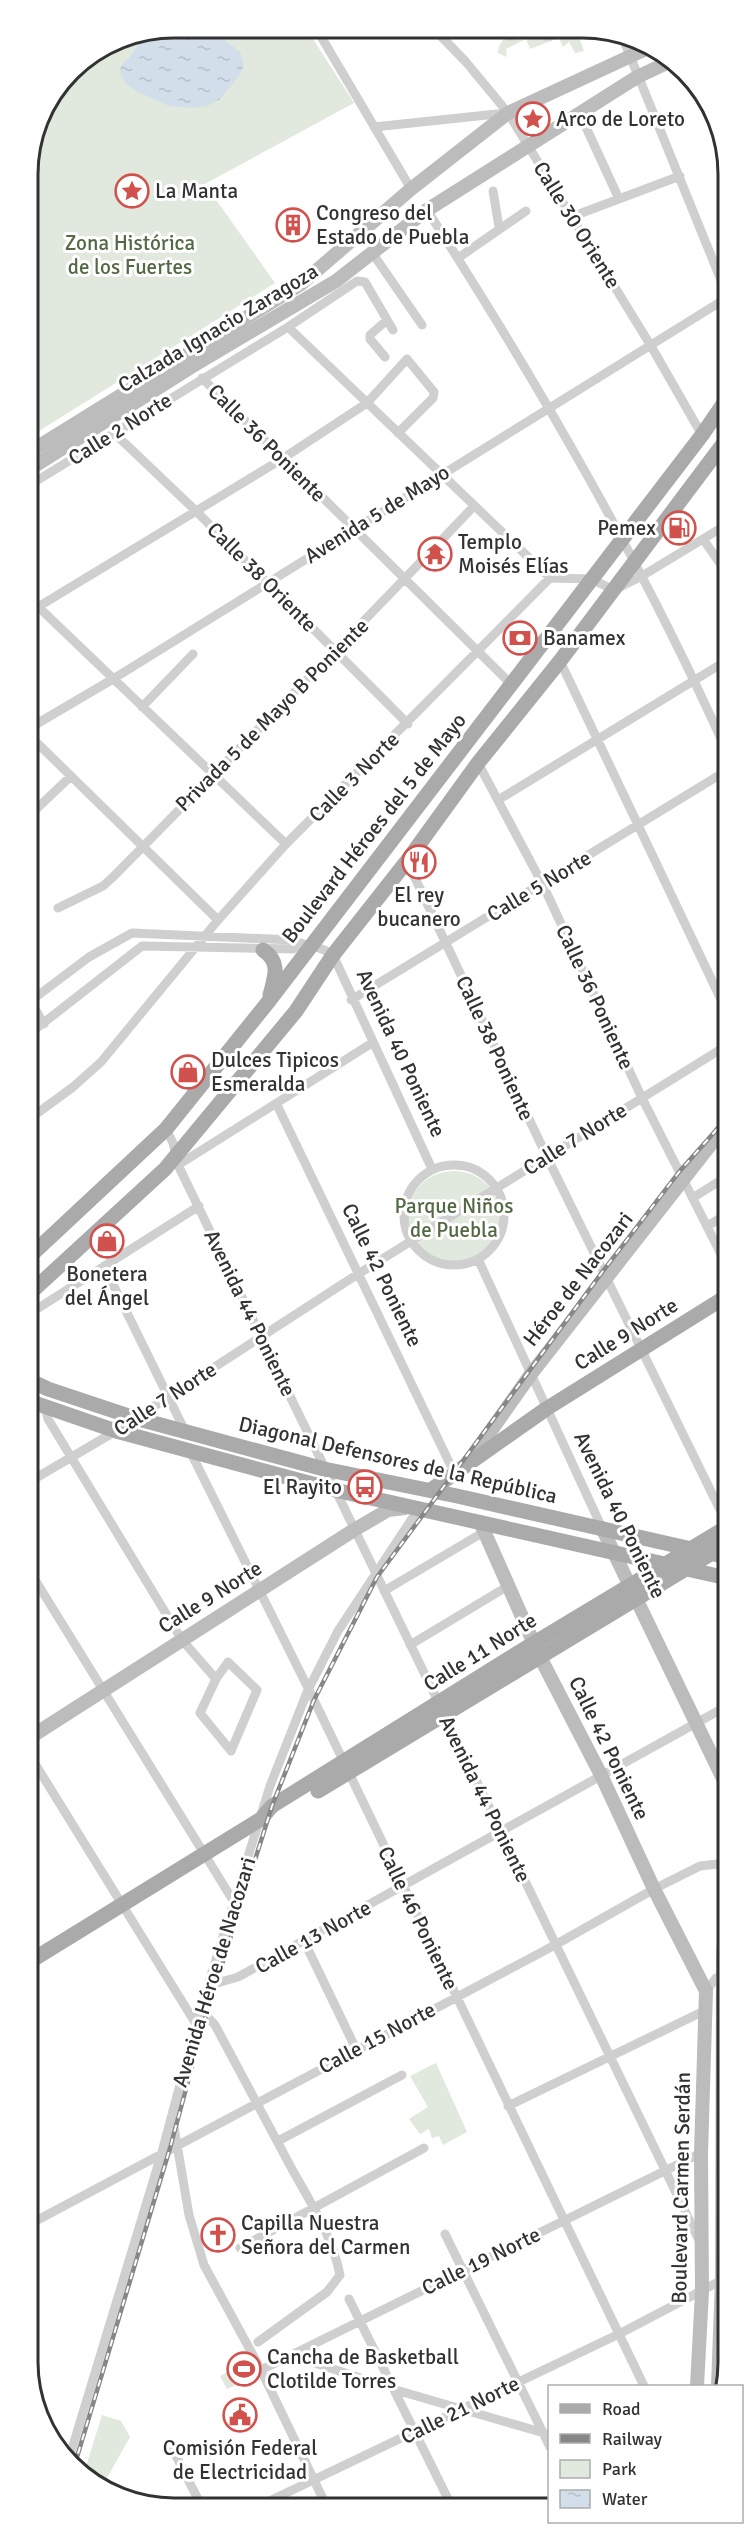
<svg xmlns="http://www.w3.org/2000/svg" width="755" height="2535" viewBox="0 0 755 2535" font-family="Signika,sans-serif">
	<style>
		.grass { fill: url(#grass-tufts) }
		.park { fill: #e1e8dd }
		.water { fill: url(#water-ripples) }
		.lines { fill: none; stroke-linecap: round; stroke-linejoin: round }
		.street { stroke: #cfcfcf; stroke-width: 9 }
		.secondary { stroke: #bcbcbc; stroke-width: 14 }
		.primary { stroke: #aaa; stroke-width: 15 }
		.rail-casing { stroke: #878787; stroke-width: 4.5 }
		.rail { stroke: #fff; stroke-width: 2; stroke-dasharray: 7; stroke-linecap: butt }
		.labels { text-anchor: middle; dominant-baseline: central; stroke-width: 6; stroke-linejoin: round; paint-order: stroke }
		.poi-label { font-size: 21px; fill: #323232; stroke: #fff; text-anchor: start }
		.street-label { font-size: 21px; fill: #323232; stroke: #fff }
		.park-label { font-size: 21px; fill: #526944; stroke: #fff }
		.rim { fill: none; stroke: #323232; stroke-width: 3 }
	</style>
	<defs>
		<pattern id="grass-tufts" width="24" height="20" patternUnits="userSpaceOnUse" patternTransform="scale(1.5)"><rect width="24" height="20" fill="#e1e8dd"/><path d="M3 7l-1-3M5 7V3M7 7l1-3M15 17l-1-3M17 17v-4M19 17l1-3" fill="none" stroke="#c2c7be"/></pattern>
		<pattern id="water-ripples" width="26" height="14" patternUnits="userSpaceOnUse" patternTransform="scale(1.5)"><rect width="26" height="14" fill="#d2deea"/><path d="M2 4q2-2 4 0t4 0M15 11q2-2 4 0t4 0" fill="none" stroke="#b5bfc9"/></pattern>
	</defs>
	<rect width="100%" height="100%" fill="#fff"/>
	<path class="grass" d="M507,29L576,30L584,51L575,53L569,42L563,47L559,38L530,49L525,36L524,40L506,49L507,57L498,53L499,46L509,31Z"/>
	<path class="park" d="M173,27L306,28L354,103L205,184L275,283L28,438L27,164L38,117L70,70L118,38Z
		M407 1218a47 47 0 1 1 94 0a47 47 0 1 1-94 0Z
		M436,2063L467,2132L443,2145L439,2136L432,2138L429,2129L420,2134L409,2119L428,2107L410,2076Z
		M249,2362L257,2376L227,2389L220,2376Z
		M102,2415L121,2421L130,2437L104,2483L84,2473Z"/>
	<path class="water" d="M174,27H208L240,52L244,65L240,75L219,100L207,106L192,108L169,106L136,91L126,84L120,73L121,65L130,57L147,32Z"/>
	<g class="lines">
		<path class="street" d="M316,28L411,189
			M434,29L466,62L508,113L651,346L702,435
			M622,36L725,290
			M579,112L619,199
			M374,127L506,113
			M493,191L499,227
			M427,210C538,383 642,562 726,750
			M571,217L680,176
			M373,254L422,325
			M458,258L526,211
			M288,327L550,578
			M385,357L370,339V335L387,320
			M202,378L511,684
			M113,432L196,511L408,724
			M28,486L288,327L357,281L365,282L393,330
			M703,539L726,572
			M28,597L286,844
			M28,613L282,459L367,403L407,359L434,392L433,398L398,433
			M560,661L726,1010
			M142,707L193,654
			M28,729L113,679L725,299
			M28,734L218,920
			M478,763L543,885L642,1098L726,1264
			M498,800L726,661
			M28,817L70,777
			M407,861L547,1157L727,1524
			M58,908L103,886L113,877C234,754 355,632 474,506
			M28,997L44,1024
			M351,1000L726,771
			M28,1003L89,957L132,933L293,940C307,947 320,945 333,955L432,1169
			M28,1035L142,946L293,949L300,944
			M277,1105L450,1464
			M28,1120L73,1087L101,1062L218,920L286,844L550,578L591,579L614,590L642,576L726,525
			M166,1129L173,1143L178,1165L699,2240
			M404 1215a50 50 0 1 1 100 0a50 50 0 1 1-100 0Z
			M178,1165L372,1043
			M694,1197L726,1177
			M709,1225L726,1215
			M478,1259L602,1528
			M104,1266L185,1431
			M29,1314L199,1206
			M45,1406L48,1419L182,1640L216,1679
			M190,1451L314,1700L644,2386
			M29,1482L116,1431L358,1274L726,1046
			M29,1570L234,1902
			M384,1591L482,1533
			M410,1645L508,1586
			M228,1662L257,1690L231,1751L200,1713L216,1679Z
			M29,1754L196,2024
			M304,1941L356,2049
			M210,1981L217,1983L238,1977L727,1706
			M706,1991L716,1978L727,1975
			M199,2014L206,2015L215,2025C241,2073 267,2122 293,2171C311,2203 333,2238 340,2275L327,2292L258,2342
			M508,2106L706,2010
			M173,2121L189,2215L204,2265L261,2370L326,2505
			M278,2141L402,2075
			M30,2224L555,1945L654,1889L700,1866L727,1863
			M445,2234L550,2447
			M240,2248L424,2148
			M349,2299L451,2505
			M294,2356L375,2383
			M261,2370L701,2153
			M396,2390L544,2433
			M173,2450L201,2505
			M68,2462L162,2152L199,2014L270,1786L308,1690L338,1631L419,1508
			M261,2505L619,2334L722,2280"/>
		<path class="secondary" d="M28,453L301,284L411,189L508,113L646,49
			M28,470L191,367L336,281L427,210L637,77L669,62
			M471,1459L531,1374L726,1125
			M480,1522L539,1655L602,1777L654,1889L706,1991L701,2153L702,2292L697,2386
			M602,1528L727,1787
			M29,1738L354,1530L388,1510L405,1508
			M718,2386L722,2280L723,1959L727,1886"/>
		<path class="primary" d="M263,950C281,962 275,976 270,995
			M29,1257L166,1129L269,1001L702,435L726,400
			M29,1294L165,1169L296,1011L333,955L407,861L478,763L560,661L726,440
			M29,1380L48,1389L135,1418L324,1469L457,1496L727,1557
			M29,1401L116,1431L335,1490L727,1578
			M431,1490L546,1409L727,1296
			M318,1791L727,1544
			M29,1962L261,1819L272,1806L534,1643L727,1527"/>
		<defs>
			<path id="rail" d="M74,2467L170,2148L206,2015L272,1806L314,1700L377,1577L603,1271L679,1172L726,1119"/>
		</defs>
		<use href="#rail" class="rail-casing"/>
		<use href="#rail" class="rail"/>
	</g>
	<defs>
		<symbol id="sight-ring" viewBox="-11 -11 22 22"><circle r="9.5" fill="#fff" stroke="#d1514c" stroke-width="1.5"/><path d="M0-6L1.8-2.2L6-1.7L2.9 1.2L3.7 5.4L0 3.3L-3.7 5.4L-2.9 1.2L-6-1.7L-1.8-2.2Z" fill="#d1514c"/></symbol>
		<symbol id="building-ring" viewBox="-11 -11 22 22"><circle r="9.5" fill="#fff" stroke="#d1514c" stroke-width="1.5"/><path d="M-4-6H4V6H1V3H-1V6H-4ZM-2.5-4.3h1.7v1.8h-1.7ZM.8-4.3h1.7v1.8H.8ZM-2.5-1h1.7V.8h-1.7ZM.8-1h1.7V.8H.8Z" fill="#d1514c"/></symbol>
		<symbol id="fuel-ring" viewBox="-11 -11 22 22"><circle r="9.5" fill="#fff" stroke="#d1514c" stroke-width="1.5"/><path d="M-5.5-6h7V0h2V4h1.3V-2.5L3-4.5l.8-.8L6-3V5H2.5V1h-1V6h-7ZM-4.2-4.7v3.2H.2V-4.7Z" fill="#d1514c"/></symbol>
		<symbol id="temple-ring" viewBox="-11 -11 22 22"><circle r="9.5" fill="#fff" stroke="#d1514c" stroke-width="1.5"/><path d="M0-6L5-2H3V0L6.5 2.5H4V6H1.5V3h-3V6H-4V2.5H-6.5L-3 0V-2H-5Z" fill="#d1514c"/></symbol>
		<symbol id="bank-ring" viewBox="-11 -11 22 22"><circle r="9.5" fill="#fff" stroke="#d1514c" stroke-width="1.5"/><path d="M-6-4H6V4H-6ZM0-2.3a2.3 2.3 0 1 0 0 4.6a2.3 2.3 0 1 0 0-4.6Z" fill="#d1514c"/></symbol>
		<symbol id="restaurant-ring" viewBox="-11 -11 22 22"><circle r="9.5" fill="#fff" stroke="#d1514c" stroke-width="1.5"/><path d="M-5-6h1v4h1v-4h1v4h1v-4h1v5L-1.5 .5V6h-2V.5L-5-1ZM5-6V6H3V1.5H1.5Q1.5-4 5-6Z" fill="#d1514c"/></symbol>
		<symbol id="shop-ring" viewBox="-11 -11 22 22"><circle r="9.5" fill="#fff" stroke="#d1514c" stroke-width="1.5"/><path d="M-5-2.5h2.3a2.7 3.5 0 0 1 5.4 0H5L5.5 6h-11ZM-1.5-2.5h3a1.5 2.3 0 0 0-3 0Z" fill="#d1514c"/></symbol>
		<symbol id="bus-ring" viewBox="-11 -11 22 22"><circle r="9.5" fill="#fff" stroke="#d1514c" stroke-width="1.5"/><path d="M-5-6H5V4H4V6H2V4H-2V6H-4V4H-5ZM-3.5-4V0h7V-4ZM-3.5 1.2v1.5H-2V1.2ZM2 1.2v1.5H3.5V1.2Z" fill="#d1514c"/></symbol>
		<symbol id="church-ring" viewBox="-11 -11 22 22"><circle r="9.5" fill="#fff" stroke="#d1514c" stroke-width="1.5"/><path d="M-1.2-6h2.4v3.5h3.3v2.4h-3.3V6h-2.4V-.1h-3.3v-2.4h3.3Z" fill="#d1514c"/></symbol>
		<symbol id="stadium-ring" viewBox="-11 -11 22 22"><circle r="9.5" fill="#fff" stroke="#d1514c" stroke-width="1.5"/><path d="M0-5a6.5 5 0 1 0 0 10a6.5 5 0 1 0 0-10ZM-3.5-1.8h7v3.6h-7Z" fill="#d1514c"/></symbol>
		<symbol id="civic-ring" viewBox="-11 -11 22 22"><circle r="9.5" fill="#fff" stroke="#d1514c" stroke-width="1.5"/><path d="M-.6-6.5H3V-4.5H.6V-3L4-1V1h2V6H-6V1h2V-1L-.6-3ZM-1.2 2.5V6h2.4V2.5Z" fill="#d1514c"/></symbol>
	</defs>
	<g fill-rule="evenodd">
		<use href="#sight-ring" x="514" y="100" width="38" height="38"/>
		<use href="#sight-ring" x="113" y="172" width="38" height="38"/>
		<use href="#building-ring" x="274" y="206" width="38" height="38"/>
		<use href="#fuel-ring" x="660" y="509" width="38" height="38"/>
		<use href="#temple-ring" x="416" y="535" width="38" height="38"/>
		<use href="#bank-ring" x="501" y="619" width="38" height="38"/>
		<use href="#restaurant-ring" x="400" y="843" width="38" height="38"/>
		<use href="#shop-ring" x="169" y="1053" width="38" height="38"/>
		<use href="#shop-ring" x="88" y="1222" width="38" height="38"/>
		<use href="#bus-ring" x="346" y="1468" width="38" height="38"/>
		<use href="#church-ring" x="199" y="2216" width="38" height="38"/>
		<use href="#stadium-ring" x="225" y="2350" width="38" height="38"/>
		<use href="#civic-ring" x="221" y="2396" width="38" height="38"/>
	</g>
	<g class="labels">
		<g class="poi-label">
			<text x="556" y="119">Arco de Loreto</text>
			<text x="155" y="191">La Manta</text>
			<text x="316" y="213">Congreso del<tspan x="316" dy="24">Estado de Puebla</tspan></text>
			<text x="656" y="528" text-anchor="end">Pemex</text>
			<text x="458" y="542">Templo<tspan x="458" dy="24">Moisés Elías</tspan></text>
			<text x="543" y="638">Banamex</text>
			<text x="419" y="895" text-anchor="middle">El rey<tspan x="419" dy="24">bucanero</tspan></text>
			<text x="211" y="1060">Dulces Tipicos<tspan x="211" dy="24">Esmeralda</tspan></text>
			<text x="107" y="1274" text-anchor="middle">Bonetera<tspan x="107" dy="24">del Ángel</tspan></text>
			<text x="342" y="1487" text-anchor="end">El Rayito</text>
			<text x="241" y="2223">Capilla Nuestra<tspan x="241" dy="24">Señora del Carmen</tspan></text>
			<text x="267" y="2357">Cancha de Basketball<tspan x="267" dy="24">Clotilde Torres</tspan></text>
			<text x="240" y="2448" text-anchor="middle">Comisión Federal<tspan x="240" dy="24">de Electricidad</tspan></text>
		</g>
		<g class="street-label">
			<text transform="translate(577 225) rotate(58)">Calle 30 Oriente</text>
			<text transform="translate(218 328) rotate(-31)">Calzada Ignacio Zaragoza</text>
			<text transform="translate(120 429) rotate(-32)">Calle 2 Norte</text>
			<text transform="translate(267 443) rotate(45)">Calle 36 Poniente</text>
			<text transform="translate(377 514) rotate(-32)">Avenida 5 de Mayo</text>
			<text transform="translate(262 577) rotate(45)">Calle 38 Oriente</text>
			<text transform="translate(272 715) rotate(-45)">Privada 5 de Mayo B Poniente</text>
			<text transform="translate(354 777) rotate(-45)">Calle 3 Norte</text>
			<text transform="translate(374 828) rotate(-52)">Boulevard Héroes del 5 de Mayo</text>
			<text transform="translate(539 886) rotate(-31)">Calle 5 Norte</text>
			<text transform="translate(595 997) rotate(65)">Calle 36 Poniente</text>
			<text transform="translate(495 1048) rotate(65)">Calle 38 Poniente</text>
			<text transform="translate(401 1053) rotate(65)">Avenida 40 Poniente</text>
			<text transform="translate(575 1139) rotate(-32)">Calle 7 Norte</text>
			<text transform="translate(382 1275) rotate(64)">Calle 42 Poniente</text>
			<text transform="translate(578 1279) rotate(-52)">Héroe de Nacozari</text>
			<text transform="translate(250 1313) rotate(64)">Avenida 44 Poniente</text>
			<text transform="translate(626 1334) rotate(-32)">Calle 9 Norte</text>
			<text transform="translate(165 1399) rotate(-33)">Calle 7 Norte</text>
			<text transform="translate(398 1460) rotate(13)">Diagonal Defensores de la República</text>
			<text transform="translate(620 1515) rotate(64)">Avenida 40 Poniente</text>
			<text transform="translate(210 1597) rotate(-32)">Calle 9 Norte</text>
			<text transform="translate(480 1652) rotate(-32)">Calle 11 Norte</text>
			<text transform="translate(609 1748) rotate(64)">Calle 42 Poniente</text>
			<text transform="translate(485 1799) rotate(64)">Avenida 44 Poniente</text>
			<text transform="translate(418 1918) rotate(64)">Calle 46 Poniente</text>
			<text transform="translate(313 1937) rotate(-29)">Calle 13 Norte</text>
			<text transform="translate(214 1972) rotate(-73)">Avenida Héroe de Nacozari</text>
			<text transform="translate(377 2038) rotate(-28)">Calle 15 Norte</text>
			<text transform="translate(681 2188) rotate(-89)">Boulevard Carmen Serdán</text>
			<text transform="translate(481 2261) rotate(-26)">Calle 19 Norte</text>
			<text transform="translate(460 2410) rotate(-26)">Calle 21 Norte</text>
		</g>
		<g class="park-label">
			<text x="130" y="243">Zona Histórica<tspan x="130" dy="24">de los Fuertes</tspan></text>
			<text x="454" y="1206">Parque Niños<tspan x="454" dy="24">de Puebla</tspan></text>
		</g>
	</g>
	<path d="M0 0H755V2535H0ZM174 38H582A136 136 0 0 1 718 174V2362A136 136 0 0 1 582 2498H174A136 136 0 0 1 38 2362V174A136 136 0 0 1 174 38Z" fill="#fff" fill-rule="evenodd"/>
	<path class="rim" d="M174 38H582A136 136 0 0 1 718 174V2362A136 136 0 0 1 582 2498H174A136 136 0 0 1 38 2362V174A136 136 0 0 1 174 38Z"/>
	<rect x="548" y="2385" width="195" height="138" fill="#ffffff" stroke="#adadad" stroke-width="1.5"/>
	<rect x="560" y="2404" width="30" height="9" fill="#aaaaaa" stroke="#adadad" stroke-width="1.5"/>
	<text x="602" y="2415" font-size="18" fill="#323232">Road</text>
	<rect x="560" y="2434" width="30" height="9" fill="#878787" stroke="#adadad" stroke-width="1.5"/>
	<text x="602" y="2445" font-size="18" fill="#323232">Railway</text>
	<rect x="560" y="2460" width="30" height="18" fill="#e1e8dd" stroke="#adadad" stroke-width="1.5"/>
	<text x="602" y="2475" font-size="18" fill="#323232">Park</text>
	<rect x="560" y="2490" width="30" height="18" fill="url(#water-ripples)" stroke="#adadad" stroke-width="1.5"/>
	<text x="602" y="2505" font-size="18" fill="#323232">Water</text>
</svg>
